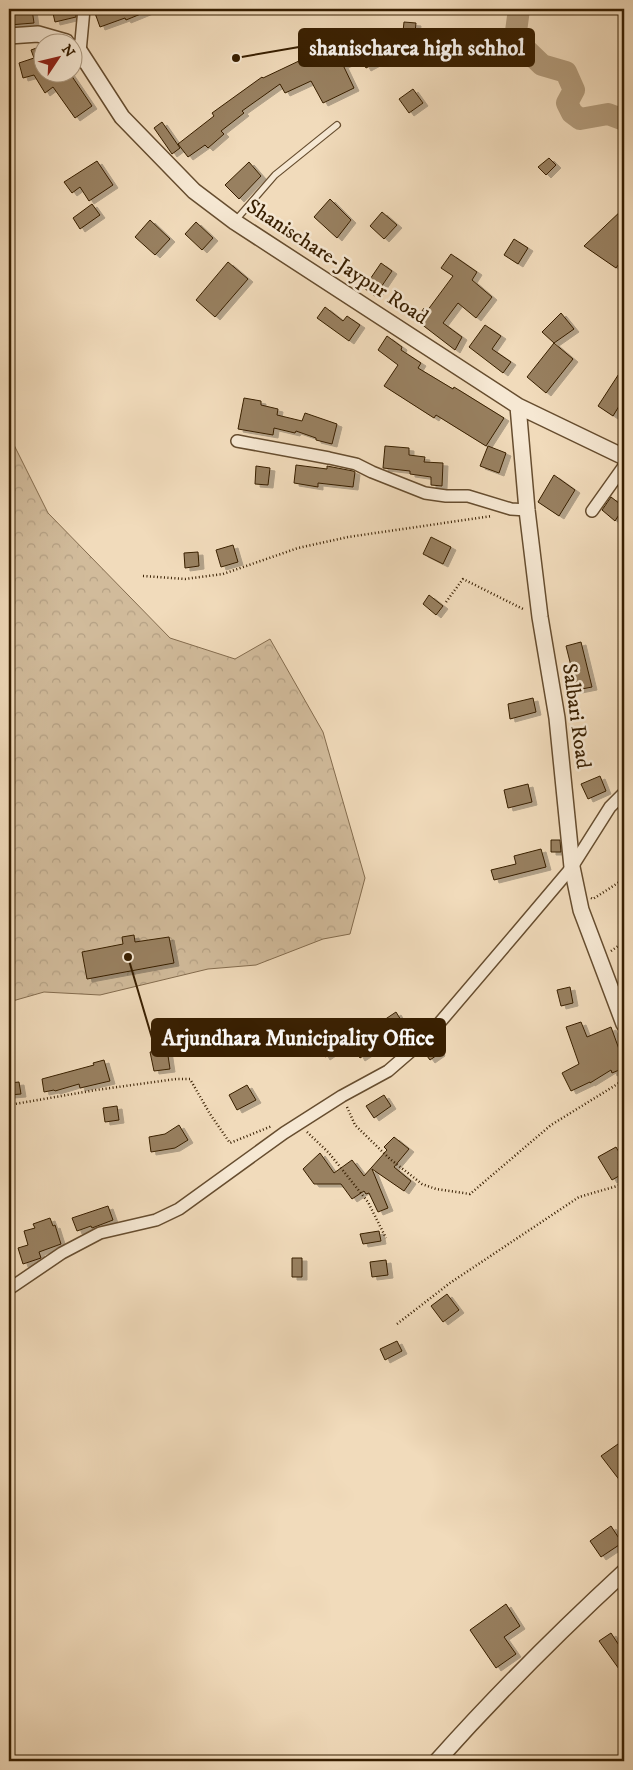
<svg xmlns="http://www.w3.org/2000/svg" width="633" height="1770" viewBox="0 0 633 1770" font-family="'IM FELL DW Pica',serif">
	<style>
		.forest { fill: url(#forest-crowns); stroke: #846c4e }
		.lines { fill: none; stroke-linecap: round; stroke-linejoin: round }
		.river { stroke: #b29b7b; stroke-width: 22 }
		.building { fill: #988061; stroke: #371e00; filter: url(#shadow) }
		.service-casing { stroke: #664d2f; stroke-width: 8 }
		.minor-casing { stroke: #664d2f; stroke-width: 14 }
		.tertiary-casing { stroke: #664d2f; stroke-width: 18 }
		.path { stroke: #371e00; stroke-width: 2.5; stroke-dasharray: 1 2.5; stroke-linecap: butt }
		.service { stroke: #f6e8d3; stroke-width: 5.5 }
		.minor { stroke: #f6e8d3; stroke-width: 11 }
		.tertiary { stroke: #f6e8d3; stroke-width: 15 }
		.labels { text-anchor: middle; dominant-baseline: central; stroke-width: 5; stroke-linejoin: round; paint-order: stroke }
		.street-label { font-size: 21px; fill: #371e00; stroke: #f6e8d3 }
		.leader { fill: none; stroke: #371e00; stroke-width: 2 }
		.callout-dot { fill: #371e00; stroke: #f6e8d3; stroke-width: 2 }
		.callout { fill: #371e00; stroke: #371e00; stroke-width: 2 }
		.callout-label { font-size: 22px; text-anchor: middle; font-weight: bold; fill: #fff }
	</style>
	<defs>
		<pattern id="forest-crowns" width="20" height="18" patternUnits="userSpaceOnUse" patternTransform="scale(1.25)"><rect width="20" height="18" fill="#d1bb9b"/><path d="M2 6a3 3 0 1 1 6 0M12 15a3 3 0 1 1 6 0" fill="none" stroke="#b4a084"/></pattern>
		<filter id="shadow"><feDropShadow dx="5" dy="3" stdDeviation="0" flood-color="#0004"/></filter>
	</defs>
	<rect width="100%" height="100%" fill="#f1dbbb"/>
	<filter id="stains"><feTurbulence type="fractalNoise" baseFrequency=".004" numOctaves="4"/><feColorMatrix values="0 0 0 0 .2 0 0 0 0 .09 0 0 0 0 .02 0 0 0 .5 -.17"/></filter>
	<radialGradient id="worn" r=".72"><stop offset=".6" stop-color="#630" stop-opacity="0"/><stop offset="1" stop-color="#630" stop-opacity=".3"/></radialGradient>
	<path class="forest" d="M13,443L48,513L170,638L235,659L270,639L323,732L365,878L350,934L323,939L256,965L208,969L100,995L44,992L9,1002V444Z"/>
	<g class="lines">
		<path class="river" d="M519,9L515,39L542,65L566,72L574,90L567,103L572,113L580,119L608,114L624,120"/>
	</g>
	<path class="building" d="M9,9H32L34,23L9,25Z
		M52,9H76V17L55,22Z
		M91,9H153L126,20L125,18L100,27L95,13L91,14Z
		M404,22L416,23L413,51L401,50Z
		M337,42L348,63L343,65L354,88L323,103L311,81L285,93L280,84L242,111L244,113L221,131L224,134L208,148L205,145L188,157L178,144L214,116L212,113L262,77L263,78L301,60L300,56L310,52L311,55Z
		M42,46V72H69L92,106L75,118L53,87L45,93L34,75L23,78L19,63L34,58L31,50Z
		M377,51L381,60L366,68L361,59Z
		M413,89L423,103L409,113L399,99Z
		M162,122L180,148L172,154L154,128Z
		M549,158L556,165L546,175L538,167Z
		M97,161L113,185L89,201L80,187L72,193L64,182Z
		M249,162L261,176L239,199L225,185Z
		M330,199L351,220L337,238L314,217Z
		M92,204L100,215L80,229L73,218Z
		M624,208V257L616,268L584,246Z
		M382,212L397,225L384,239L370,226Z
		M150,220L170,239L155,255L135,237Z
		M196,222L213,238L202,250L185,234Z
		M514,239L528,248L518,264L504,255Z
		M451,254L477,272L472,280L492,297L476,318L458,303L443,323L462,337L455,350L416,320L424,308L427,311L453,276L441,268Z
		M228,262L248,279L215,317L196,300Z
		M381,263L392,271L375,296L364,288Z
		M325,307L343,321L347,316L360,325L349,341L317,318Z
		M561,313L574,329L554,343L542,332Z
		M485,325L501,336L492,349L511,362L503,373L469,347Z
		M387,336L402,347L401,350L421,363L418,368L453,389L454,387L504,418L486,446L436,415L434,418L384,386L398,365L378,350Z
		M554,343L573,359L546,393L527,377Z
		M624,366V398L613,416L598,406Z
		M244,398L261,401V405L278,409L277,415L302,421L305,413L337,424L332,444L316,440V438L296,431L295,433L274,428L273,435L238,429Z
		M385,446L409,448V455L425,457L424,462L443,463L442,486L431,485V477L410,474V471L383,468Z
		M488,446L506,453L499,473L480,466Z
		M296,465L327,469V466L353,471L355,472L353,487L318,483V487L294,483Z
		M256,466L270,468L268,485L255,484Z
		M554,475L575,490L559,516L538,502Z
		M611,497L624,507L615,521L602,510Z
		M431,537L451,547L443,564L423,554Z
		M233,545L238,562L221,567L216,550Z
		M198,552L199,566L185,568L184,553Z
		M429,595L443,606L436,615L423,604Z
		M581,642L592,687L577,690L566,646Z
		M533,698L536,712L510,719L508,704Z
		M600,776L606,791L588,799L581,784Z
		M528,784L532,802L508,808L504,790Z
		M551,840H560L561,852H551Z
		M541,849L546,867L494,880L491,870L516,864L514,856Z
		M134,935L135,942L169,937L174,963L87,979L82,952L123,944L122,937Z
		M570,987L573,1003L561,1006L557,990Z
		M396,1012L409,1033L393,1044L389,1039L360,1058L351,1042Z
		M581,1022L587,1037L611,1027L624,1063V1068L612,1073L611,1070L590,1083V1082L571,1091L562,1073L579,1064L566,1027Z
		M332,1038L337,1049L325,1057L319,1046Z
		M435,1045L440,1053L430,1060L424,1052Z
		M167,1049L170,1069L154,1071L150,1052Z
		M104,1060L110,1081L80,1088L79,1084L55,1091L54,1090L44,1092L42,1079L94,1065L93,1063Z
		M19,1082L21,1094L9,1095V1083Z
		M247,1085L256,1100L237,1110L229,1095Z
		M384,1095L391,1106L374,1118L366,1106Z
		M117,1106L119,1120L105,1122L103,1108Z
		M179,1125L188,1140L175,1148L151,1152L149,1137L165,1134Z
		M394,1137L409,1149L394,1167L411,1181L404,1191L372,1169L388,1208L378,1212L369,1193L366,1194L364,1191L352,1199L341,1184H314L303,1169L320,1153L334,1173L352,1160L364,1176L387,1150L384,1147Z
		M616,1147L620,1154L624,1153V1173L612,1180L598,1157Z
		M108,1206L113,1220L92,1228L91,1226L77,1231L72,1218Z
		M50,1218L53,1226L55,1225L61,1244L39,1252L41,1258L23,1264L18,1248L28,1245L24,1231L35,1228L33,1224Z
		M379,1231L381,1241L363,1244L360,1234Z
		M292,1258H302V1277H292Z
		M386,1260L388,1275L372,1277L370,1262Z
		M447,1294L459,1310L443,1322L431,1306Z
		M397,1341L402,1351L385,1360L380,1349Z
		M618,1444L624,1454V1486L601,1456Z
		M611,1526L622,1543L601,1557L590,1541Z
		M506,1604L520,1626L504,1637L516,1654L496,1668L470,1630Z
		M611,1633L624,1653V1676L599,1641Z"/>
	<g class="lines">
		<defs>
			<path id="service" d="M235,221L275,175L337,125"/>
			<path id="minor" d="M80,52L84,9
				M237,441L329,458L356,464L372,472L425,493L446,496H468L511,509L527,510
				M592,511L624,466
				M9,1289L62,1253L100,1233L156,1220L179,1209L284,1133L342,1096L388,1071L418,1045L436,1027L517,932L572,867L610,807L624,793"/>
			<path id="tertiary" d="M9,36L38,34L66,42
				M72,47L80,52L122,117L194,191L235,222L518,406L624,457
				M518,406L527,510L540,617L557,718L572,867L581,910L624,1024
				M437,1761C496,1695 559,1632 624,1572"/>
		</defs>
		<use href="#service" class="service-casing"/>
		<use href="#minor" class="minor-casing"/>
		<use href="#tertiary" class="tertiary-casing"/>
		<path class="path" d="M143,576L185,579L223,574L298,548L348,537L492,516
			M446,602L463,579L525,610
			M591,898L593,899L624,879
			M611,951L624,942
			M9,1105L96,1090L176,1079H190L210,1114L230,1143L272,1126
			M347,1107L355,1125L390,1159L422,1184L436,1189L470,1194L551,1125L624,1080
			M307,1132L329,1153L368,1202L386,1238
			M397,1324L450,1283L579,1197L624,1184"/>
		<use href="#service" class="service"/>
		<use href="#minor" class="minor"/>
		<use href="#tertiary" class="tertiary"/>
	</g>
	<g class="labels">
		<g class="street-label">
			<text transform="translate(337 262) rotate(33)">Shanischare-Jaypur Road</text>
			<text transform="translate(576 716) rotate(82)">Salbari Road</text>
		</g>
	</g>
	<path class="leader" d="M236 58L299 47M128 957L152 1038"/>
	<g class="callout-dot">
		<circle cx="236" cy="58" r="5"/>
		<circle cx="128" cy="957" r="5"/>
	</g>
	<g class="callout">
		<rect x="299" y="29" width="235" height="37" rx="5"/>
		<rect x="152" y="1019" width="293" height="37" rx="5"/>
	</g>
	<g class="callout-label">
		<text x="417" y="55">shanischarea high schhol</text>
		<text x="298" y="1045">Arjundhara Municipality Office</text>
	</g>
	<rect width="633" height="1770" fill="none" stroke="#f1dbbb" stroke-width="30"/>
	<rect x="10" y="10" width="613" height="1750" fill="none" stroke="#371e00" stroke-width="2.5"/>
	<rect x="15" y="15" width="603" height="1740" fill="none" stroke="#371e00"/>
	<g transform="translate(58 58) rotate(55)"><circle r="24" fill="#f6e8d3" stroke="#aa977f"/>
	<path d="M0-4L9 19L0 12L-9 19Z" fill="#8f2418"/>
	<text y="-8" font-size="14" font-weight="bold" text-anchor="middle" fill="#371e00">N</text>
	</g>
	<rect width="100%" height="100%" filter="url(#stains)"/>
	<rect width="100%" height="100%" fill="url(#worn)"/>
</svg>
